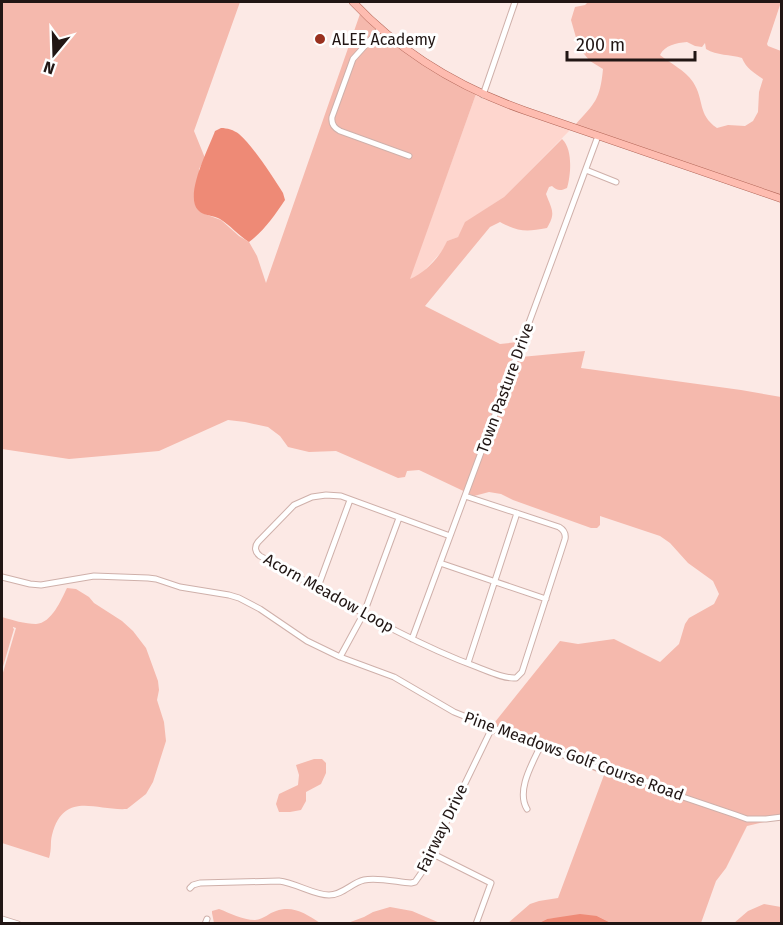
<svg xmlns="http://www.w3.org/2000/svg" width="783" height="925" viewBox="0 0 783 925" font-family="'Fira Sans',sans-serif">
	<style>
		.built { fill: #fed6ce }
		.green { fill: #f5b9ad; fill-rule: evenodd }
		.water { fill: #ee8a76 }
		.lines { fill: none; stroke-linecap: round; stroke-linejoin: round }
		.minor-casing { stroke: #cfb0aa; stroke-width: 7 }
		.major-casing { stroke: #b16557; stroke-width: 8 }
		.minor { stroke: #fff; stroke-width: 5 }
		.major { stroke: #febcb0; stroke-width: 7 }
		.poi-dot { fill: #99301e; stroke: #fff; stroke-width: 2 }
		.labels { text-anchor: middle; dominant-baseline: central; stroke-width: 6; stroke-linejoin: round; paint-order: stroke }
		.poi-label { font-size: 16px; fill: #211614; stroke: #fff; text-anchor: start }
		.street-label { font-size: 16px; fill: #211614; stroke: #fff }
	</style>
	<rect width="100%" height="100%" fill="#fce9e5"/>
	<path class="built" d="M476,94L571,129L504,197L466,222L458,237L447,241L444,249L421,274L409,280Z"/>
	<path class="green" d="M2,2H240L194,131L205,158L199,169L202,213L221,220L239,236L249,242L257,256L266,283L360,14L447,79L476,94L410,279C426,272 440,257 447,241L458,237L465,222L504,197L562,139C573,149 571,175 567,188C561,191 557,191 552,186L549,187L546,194C552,210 556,213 547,228C526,232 519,232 500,222L490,227L425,306L500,344L518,342L522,345L521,357L585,351L581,368L741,390L781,397V818L747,826L726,868L716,881L701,923H611L597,916L547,919L539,923H508L530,904L539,901L558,898L604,775L491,727L560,641L578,644L614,639L660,662L679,644L685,624L689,618L714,604L719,594L713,581L688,563L670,543L660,536L600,516V525L597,528H591L513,500L501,494L489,492L474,496L419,470L407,471L405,477L398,478L336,451L309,452L288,447L280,436L268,427L245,422L228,420L159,451L69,459L2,449Z
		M588,2H781L767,44L768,46L781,51L782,192L780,196L575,125C595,103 600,100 603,69L590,61L579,48L571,20L575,7L585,5ZM687,42L695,46L702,47L705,43L706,49C717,56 730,54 742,58C746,68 754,73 763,79L759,92L758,112L753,121L745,126L728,125L717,128C697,114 705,101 693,82C685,70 671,64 660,55C665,45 676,43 687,42Z
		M67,588L76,589L89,597L94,603L122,621L133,631L146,648L158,681L159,690L157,700L164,722L166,741L153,782L146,794L127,809C95,811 64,790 52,835C50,842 52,849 49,858L2,843V676L16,628L13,627V628L14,629L2,670V617C12,620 25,624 36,624C52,623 61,600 67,588Z
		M314,759H322L326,763V773L321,784L306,792V801L301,810L290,812H279L276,804L279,794L298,785L299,775L296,765Z
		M764,904L781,907V923H734L748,911Z
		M390,907L412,911L440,923L383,922L345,924L364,917L373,912Z
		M219,909C230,913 242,920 255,920C264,919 269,913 276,911C293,905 306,914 320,923H214L212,913V911Z"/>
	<path class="water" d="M221,128C227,128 234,130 239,134C253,146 273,177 283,193L285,200C275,215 263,232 249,242C238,235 230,225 220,219C213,215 203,216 198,210C184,195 209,148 215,131Z
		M580,914L597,916L611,923H539L547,919Z"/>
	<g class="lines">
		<defs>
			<path id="minor" d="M381,28L353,59L332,117C331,124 334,128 340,131L409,156
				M483,95L515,2
				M586,170L616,182
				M450,536L341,496L326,495L312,497L294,505L258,542C254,547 255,552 260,556C331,594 401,639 477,667C488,671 504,679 516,678L522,672L565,539C566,534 564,530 559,527L465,496
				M440,563L546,599
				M2,577L30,584L41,585L94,576L148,578L156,579L180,587L229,595L239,598L260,609L307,641L340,657L394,677L454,712L526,741L611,773L656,784L680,796L736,815L747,819H766L782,817
				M318,587L350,500
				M412,639L598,136
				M340,657L364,613L399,518
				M468,663L517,513
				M527,809C516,791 532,764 540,747
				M431,853L491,883L476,924
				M190,888L193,885L200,883L279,881C296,883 314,895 329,895C343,895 351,883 364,880C377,877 397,882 411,883L415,882L422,872L490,732L496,729
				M2,919L18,924
				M205,924L207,919"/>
			<path id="major" d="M353,2C401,53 460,88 526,111L782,199"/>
		</defs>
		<use href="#minor" class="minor-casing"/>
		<use href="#major" class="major-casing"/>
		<use href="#minor" class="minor"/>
		<use href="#major" class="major"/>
	</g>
	<circle class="poi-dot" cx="320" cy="39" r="6"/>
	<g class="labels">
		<g class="poi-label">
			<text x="332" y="39">ALEE Academy</text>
		</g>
		<g class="street-label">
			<text transform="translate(505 388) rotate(-70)">Town Pasture Drive</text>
			<text transform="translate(329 593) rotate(29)">Acorn Meadow Loop</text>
			<text transform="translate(574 756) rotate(20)">Pine Meadows Golf Course Road</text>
			<text transform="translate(442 828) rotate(-64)">Fairway Drive</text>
		</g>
	</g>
	<rect width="783" height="925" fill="none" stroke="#211614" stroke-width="6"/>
	<g transform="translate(54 54) rotate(199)" stroke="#ffffff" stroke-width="4.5" paint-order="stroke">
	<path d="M0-4.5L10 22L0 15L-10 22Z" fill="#211614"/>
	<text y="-9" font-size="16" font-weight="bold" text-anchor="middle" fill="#211614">N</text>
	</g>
	<path d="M567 51v9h128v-9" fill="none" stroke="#211614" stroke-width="3"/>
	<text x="576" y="51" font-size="18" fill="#211614" stroke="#ffffff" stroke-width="4.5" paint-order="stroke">200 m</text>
</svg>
